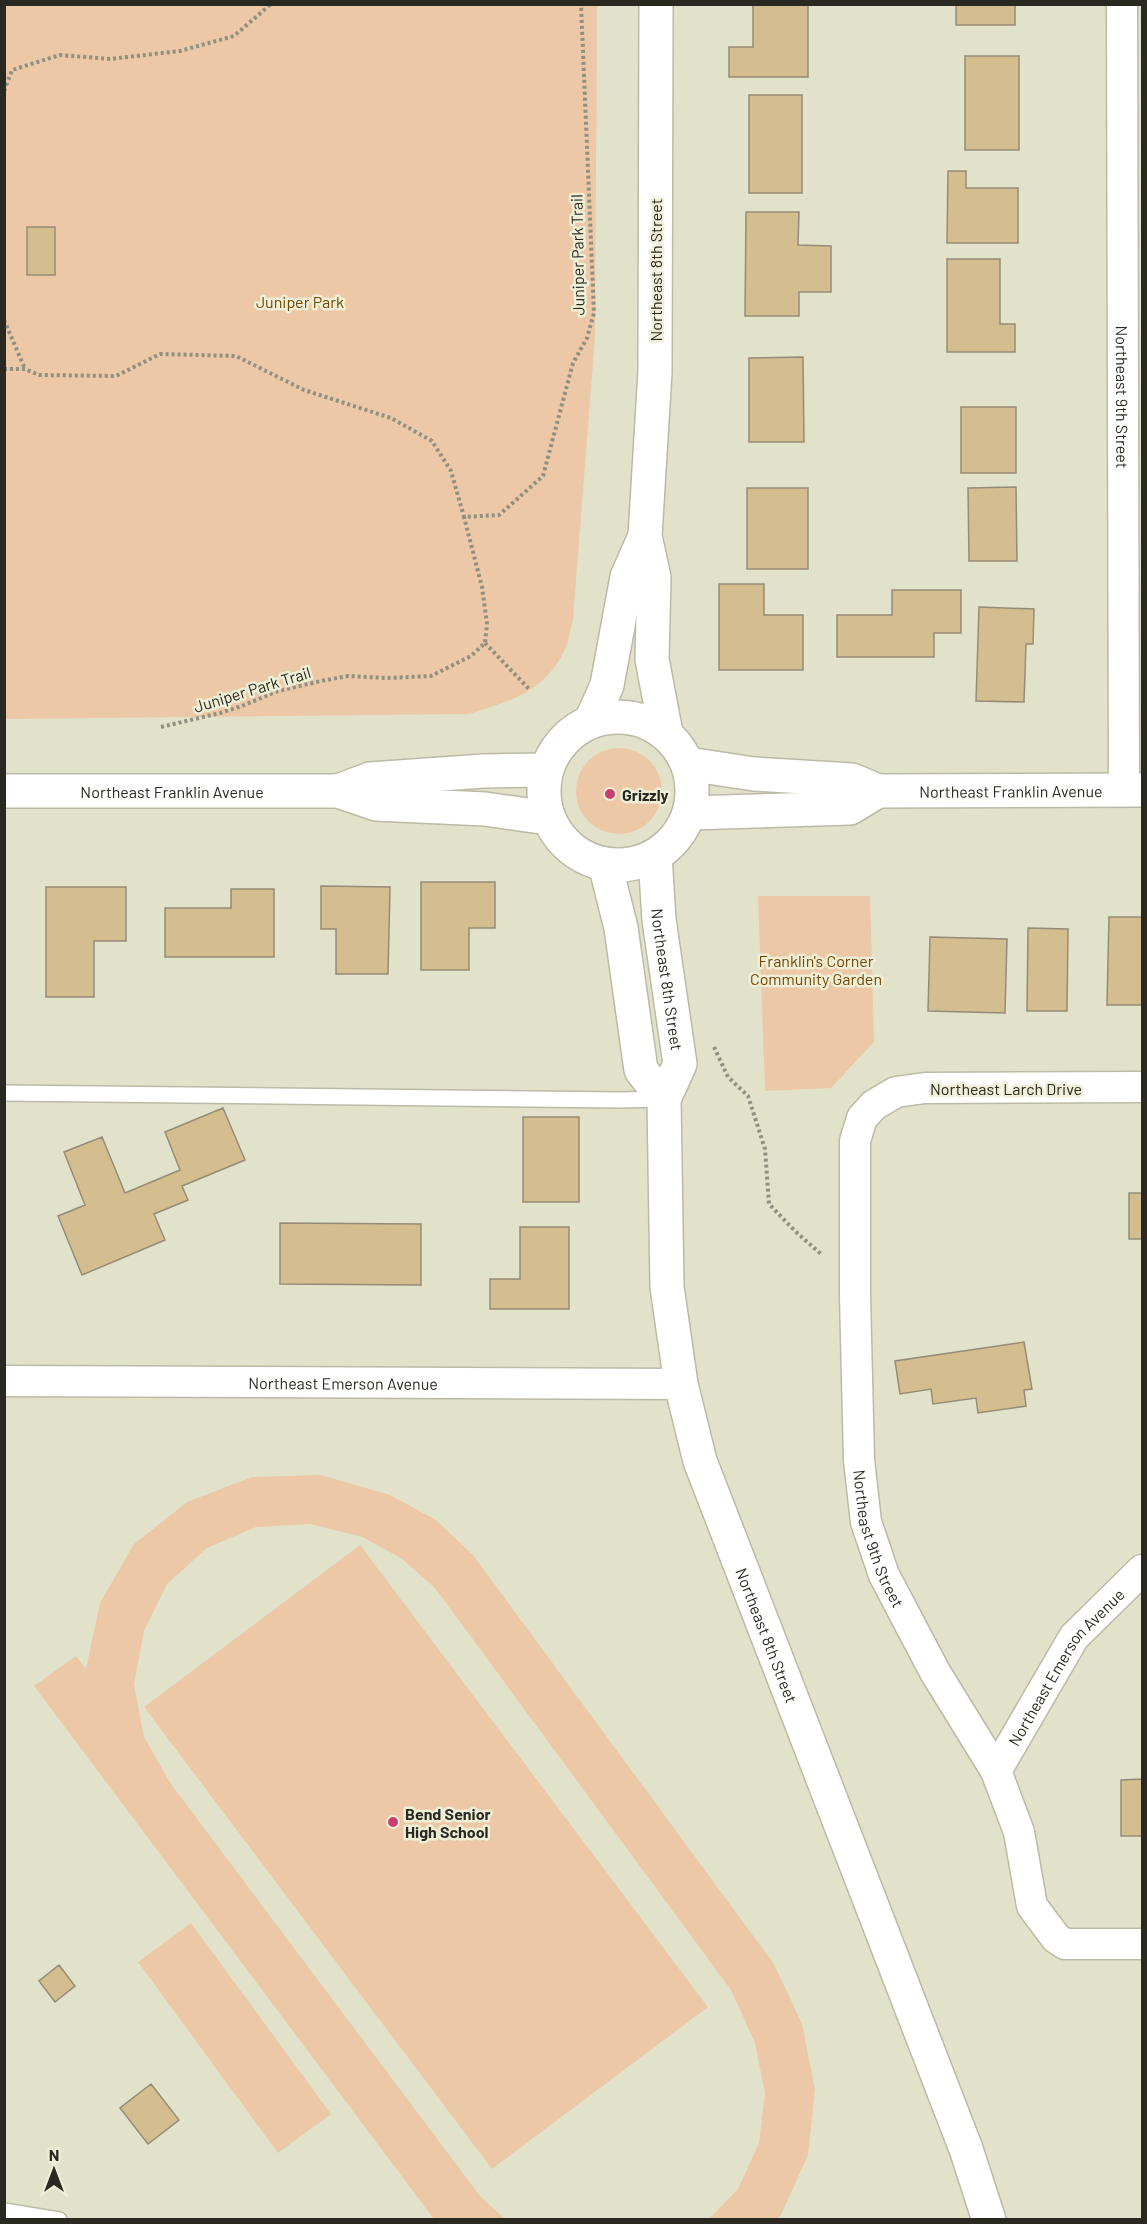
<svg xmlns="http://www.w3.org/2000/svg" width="1147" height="2224" viewBox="0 0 1147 2224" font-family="Barlow,sans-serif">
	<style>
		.green { fill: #ecc8a7 }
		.building { fill: #d4bd8e; stroke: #958c78; stroke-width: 1.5 }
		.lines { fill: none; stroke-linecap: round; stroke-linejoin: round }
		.service-casing { stroke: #bbbaa5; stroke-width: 18 }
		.minor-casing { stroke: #bbbaa5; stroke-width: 33 }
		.tertiary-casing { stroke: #bbbaa5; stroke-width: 36 }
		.path { stroke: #909080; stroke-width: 4; stroke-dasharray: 3 3; stroke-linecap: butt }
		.service { stroke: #fff; stroke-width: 15 }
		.minor { stroke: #fff; stroke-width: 30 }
		.tertiary { stroke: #fff; stroke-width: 33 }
		.poi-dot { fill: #ca3e6e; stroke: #efefd8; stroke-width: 2 }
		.labels { text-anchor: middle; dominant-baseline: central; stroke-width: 5; stroke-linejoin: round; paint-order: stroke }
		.street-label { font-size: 16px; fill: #292921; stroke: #efefd8 }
		.park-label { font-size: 16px; fill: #774603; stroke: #efefd8 }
		.poi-label { font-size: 16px; font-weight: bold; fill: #292921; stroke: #efefd8; text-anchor: start }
	</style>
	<rect width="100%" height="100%" fill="#e2e2cb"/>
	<path class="green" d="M4,5H597L595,337L573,619C570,630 569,642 564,651C545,692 508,702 469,714L5,719Z
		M576 791a43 43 0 1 1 86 0a43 43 0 1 1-86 0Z
		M758,896H870L874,1042L831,1088L765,1091Z
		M321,1475L390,1495L436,1520L473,1555L774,1964L802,2024L815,2089L808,2155L781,2215L777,2219H709L738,2189L759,2143L765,2093L755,2043L731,1990L435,1588L401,1558L362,1537L310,1524L256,1527L207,1548L167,1584L144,1631L134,1685L144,1737L171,1784L480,2196L505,2219H434L34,1686L76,1656L86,1669L100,1603L134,1544L187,1502L252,1477Z
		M360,1545L708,2007L492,2169L144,1707Z
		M191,1923L331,2114L278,2153L138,1962Z"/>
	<path class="building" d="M753,4H808V77H729V47H753Z
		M1015,4V25H956V5H938Z
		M965,56H1019V150H965Z
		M749,95H802V193H749Z
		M948,171H966V188H1018V243H947Z
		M746,212H799L798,245L831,246V292H799V316H745Z
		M27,227H55V275H27Z
		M947,259H1000V324H1015V352H947Z
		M803,357L804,442H749V358Z
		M961,407H1016V473H961Z
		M1016,487L1017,561H969L968,488Z
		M747,488H808V569H747Z
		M719,584H764V615H803V670H719Z
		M892,590H961V633H934V657H837V615H892Z
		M979,607L1034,609L1033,644H1026L1024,702L976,701Z
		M421,882H495V928H469V970H421Z
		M321,886L390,887L388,974H336V929H321Z
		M46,887H126V941H94V997H46Z
		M231,889H274V957H165V908H231Z
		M1109,917H1142V1005H1107Z
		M1028,928L1068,929L1067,1011H1027Z
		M930,937L1007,939L1005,1013L928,1011Z
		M223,1108L245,1160L182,1186L188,1200L154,1214L165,1240L82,1275L58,1216L85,1205L64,1152L102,1137L125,1193L180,1170L165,1132Z
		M523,1117H579V1202H523Z
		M1129,1193H1142V1239H1129Z
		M280,1223L421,1224V1285L280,1284Z
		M520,1227H569V1309H490V1279H520Z
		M1024,1342L1032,1389L1024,1390L1026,1406L978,1413L976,1398L933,1404L931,1389L900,1394L895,1361Z
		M1142,1779V1836H1121V1780Z
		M59,1965L75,1986L55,2002L39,1981Z
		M151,2084L179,2120L148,2144L120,2108Z"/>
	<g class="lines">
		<defs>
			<path id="service" d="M4,1093L621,1100L664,1099
				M4,2211L59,2220"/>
			<g id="minor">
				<path id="s1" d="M1122,4L1124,790"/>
				<path id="s2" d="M1142,1087L925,1088L896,1092L874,1105L862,1118L855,1141V1296L859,1460L866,1522L884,1575L935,1672L996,1771L1019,1832L1032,1906L1056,1938L1065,1944H1142"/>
				<path id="s3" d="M4,1381L681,1384"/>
				<path id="s4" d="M996,1771L1074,1637L1142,1570"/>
			</g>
			<g id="tertiary">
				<path d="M656,4L655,372L645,536L654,577L652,659L666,733"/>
				<circle cx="618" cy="791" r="74"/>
				<path d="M591,721L607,685L627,577L645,536"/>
				<path id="s5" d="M688,764L754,774L852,780L878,791L1142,790"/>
				<path id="s6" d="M4,791H338L376,804L485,809L548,818"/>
				<path d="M338,791L370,779L484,771L546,770"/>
				<path d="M690,813L850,808L878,791"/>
				<path id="s7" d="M655,856L659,920L680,1064L664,1099L667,1287L681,1384L700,1461L966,2149L989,2220"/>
				<path d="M605,864L621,928L641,1070L664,1099"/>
			</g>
		</defs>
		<use href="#service" class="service-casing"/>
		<use href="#minor" class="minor-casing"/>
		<use href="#tertiary" class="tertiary-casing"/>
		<path class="path" d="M4,91L12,70L60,55L110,59L180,51L234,36L271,4
			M4,320L25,369
			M4,369H25L39,375L116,376L160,354L236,356L304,390L391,418L432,441L451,471L464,517L499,515L543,476L573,363L587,338L594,313L581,4
			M485,643L530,690
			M161,727L220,713L242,706L278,691L321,681L348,676L386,678L431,676L471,656L485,643L487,624L482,587L464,517
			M714,1047L728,1077L748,1096L765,1149L769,1204L795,1231L822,1255"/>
		<use href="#service" class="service"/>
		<use href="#minor" class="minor"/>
		<use href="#tertiary" class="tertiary"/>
	</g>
	<g class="poi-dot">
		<circle cx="610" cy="794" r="6"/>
		<circle cx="393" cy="1822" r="6"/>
	</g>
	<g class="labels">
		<g class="street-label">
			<text transform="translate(577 255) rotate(-91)">Juniper Park Trail</text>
			<text transform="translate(655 270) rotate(-90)">Northeast 8th Street</text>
			<text stroke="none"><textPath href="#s1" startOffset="393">Northeast 9th Street</textPath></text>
			<text transform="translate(252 689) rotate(-17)">Juniper Park Trail</text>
			<text stroke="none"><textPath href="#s6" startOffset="168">Northeast Franklin Avenue</textPath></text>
			<text stroke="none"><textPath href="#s5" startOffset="326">Northeast Franklin Avenue</textPath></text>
			<text stroke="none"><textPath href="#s7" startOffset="124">Northeast 8th Street</textPath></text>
			<text x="1006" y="1088">Northeast Larch Drive</text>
			<text stroke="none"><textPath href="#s3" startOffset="339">Northeast Emerson Avenue</textPath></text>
			<text stroke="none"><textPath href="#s2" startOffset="714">Northeast 9th Street</textPath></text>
			<text stroke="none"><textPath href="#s7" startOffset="800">Northeast 8th Street</textPath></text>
			<text stroke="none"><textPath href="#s4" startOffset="126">Northeast Emerson Avenue</textPath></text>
		</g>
		<g class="park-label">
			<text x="300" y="301">Juniper Park</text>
			<text x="816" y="960">Franklin's Corner<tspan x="816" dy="18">Community Garden</tspan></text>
		</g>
		<g class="poi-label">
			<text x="622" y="794">Grizzly</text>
			<text x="405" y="1813">Bend Senior<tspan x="405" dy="18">High School</tspan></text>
		</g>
	</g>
	<rect width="1147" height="2224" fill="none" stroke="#292921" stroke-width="12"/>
	<g transform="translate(54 2170)" stroke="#efefd8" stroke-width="4.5" paint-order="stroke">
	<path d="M0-4.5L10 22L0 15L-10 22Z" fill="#292921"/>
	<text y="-9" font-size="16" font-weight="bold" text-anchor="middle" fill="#292921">N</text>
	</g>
</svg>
